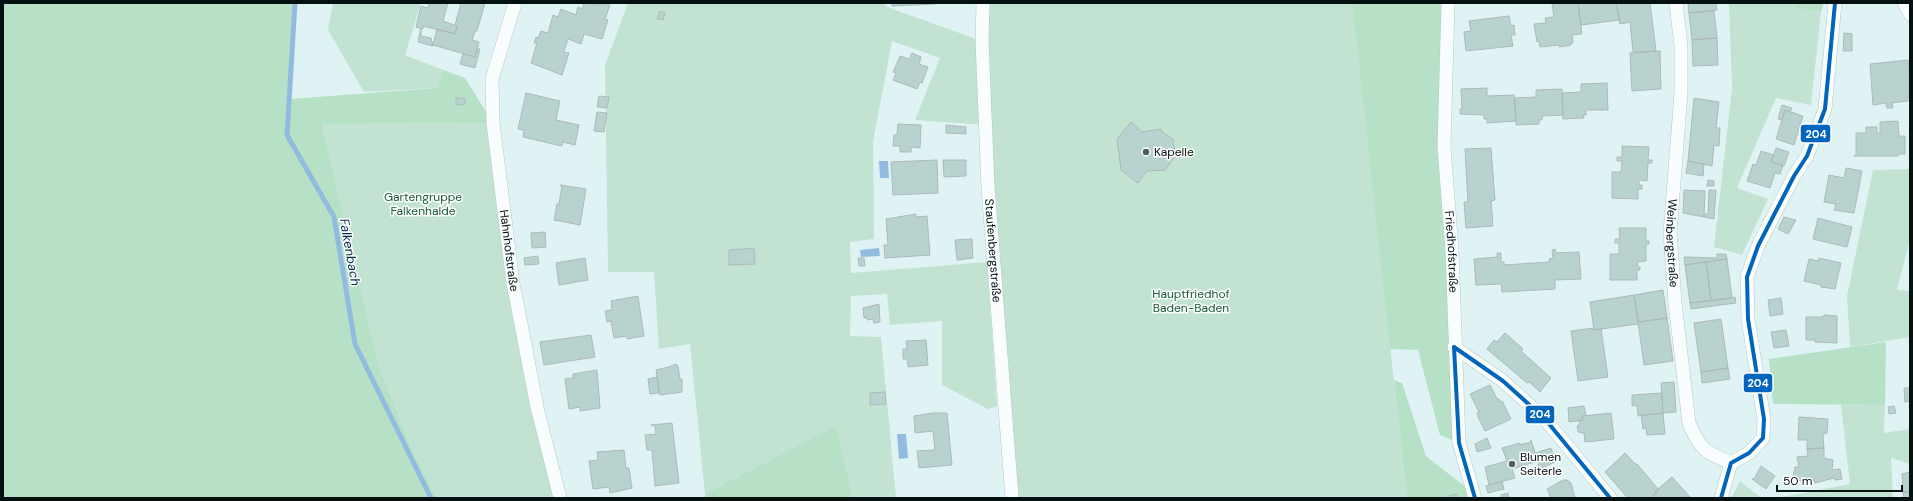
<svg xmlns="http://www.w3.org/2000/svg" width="1913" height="501" viewBox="0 0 1913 501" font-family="'DM Sans',sans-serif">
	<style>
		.green { fill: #c2e3d1 }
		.forest { fill: #b6e1c7 }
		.water { fill: #91bcdf }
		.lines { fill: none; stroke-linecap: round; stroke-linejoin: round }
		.stream { stroke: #91bcdf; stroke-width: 5 }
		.building { fill: #b8d3cf; stroke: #acbab9 }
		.minor-casing { stroke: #b8c7c8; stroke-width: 14 }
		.minor { stroke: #fafdfd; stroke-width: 13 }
		.bus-1-casing { stroke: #fff; stroke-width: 7 }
		.bus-1 { stroke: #0065bd; stroke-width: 4 }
		.poi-dot { fill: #525f60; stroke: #fff; stroke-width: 1.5 }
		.labels { text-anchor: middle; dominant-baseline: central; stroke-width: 3; stroke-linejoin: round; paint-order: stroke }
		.poi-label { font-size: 12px; fill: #051011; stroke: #fff; text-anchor: start }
		.park-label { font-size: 12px; fill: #145a2f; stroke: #fff }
		.street-label { font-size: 12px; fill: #051011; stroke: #fff }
		.water-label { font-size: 13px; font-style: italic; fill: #022c4c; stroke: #fff }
		.line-badge { stroke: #fff; stroke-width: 1.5 }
		.badge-label { font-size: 11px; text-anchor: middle; font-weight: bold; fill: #fff }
	</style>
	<rect width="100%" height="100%" fill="#e0f3f4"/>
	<path class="green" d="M333,3H421L405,55L443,70L437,88L364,92L328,30Z
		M628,3H885L887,7L982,41L983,3H1352L1407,498H1012L986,125L915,120L940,58L892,41L873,142L874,239L850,242L851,273L987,262L997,406L988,409L942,385V321L890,325L887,294L851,296L850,336L881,337L896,498H853L836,427L705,494L690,344L659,349L654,272H608L605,65Z
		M1729,3H1796L1795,8L1821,12L1811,105L1776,98L1737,188L1768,199L1742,255L1714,247L1732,88Z
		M493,123L513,283L560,498H437L414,454L379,366L322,124Z
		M1909,169L1910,239L1897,290L1910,291V337L1850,347L1847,296L1873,170Z
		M1841,405H1885L1884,433L1910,429V464L1891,458L1893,498H1777L1850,484Z
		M1740,481L1761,498H1731Z"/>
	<path class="forest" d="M3,3H295L290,99L437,88L443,70L465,78L493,123L322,124L379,366L414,454L437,498H3Z
		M1352,3H1448L1444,147L1459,443L1440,435L1418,350L1390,349Z
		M1796,3H1824L1821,12L1795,8Z
		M1886,342L1885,405L1773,404L1769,359Z
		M1394,380L1402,383L1426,456L1468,489L1470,498H1407Z
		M836,426L853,498H705V494Z"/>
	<path class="water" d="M879,161H888L889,178H880Z
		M879,248L880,256L861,257L860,250Z
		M897,434H906L908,458L899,459Z"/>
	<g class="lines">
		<path class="stream" d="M295,3L287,135L334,217L355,344L431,498"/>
	</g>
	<path class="building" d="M429,3H448L443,21L457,26L455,34L423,26V29L416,27L421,6L428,8Z
		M461,3H485L477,31H475L472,40L479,42L475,57L433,45L437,29L455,34L457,26L455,25Z
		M584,3L599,5L603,3L610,5L605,19L608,20L602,39L584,34L581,44L568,39L564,52L569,53L562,75L531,63L537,43H534L536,37L538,38L541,31L548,33L553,15L558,17L561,9L576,15L578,7L582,9Z
		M892,3H936V4L892,6Z
		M1578,3H1616L1620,20L1581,25Z
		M1578,3L1582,34L1572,35L1573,43H1571V45L1559,47V45L1540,47L1539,41L1537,42L1534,24L1546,23L1545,18L1554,17L1552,4Z
		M1616,3H1650L1656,51L1633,52L1630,22L1620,24Z
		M1688,3H1716L1717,10L1689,13Z
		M660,11L665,13L663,20L657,19Z
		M1714,11L1717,38L1692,40L1689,13Z
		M1509,16L1511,26L1514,25L1515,35H1511L1513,46L1466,51L1464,32L1471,31L1469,21Z
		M421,28V36L431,38L433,46L418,42Z
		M1844,33L1852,34V51H1843Z
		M1717,38L1718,65L1693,66L1692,40Z
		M477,49H480L475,68L460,64L463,54L475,57Z
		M1660,51L1661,89L1632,91L1630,53Z
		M912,53L921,57L919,64L928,67L922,83L920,82L917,89L893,80L896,73L893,72L900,56L909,59Z
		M1908,60L1910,75V96H1908V101L1892,103L1893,108H1887L1886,103L1873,105L1870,64Z
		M1607,83L1608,110H1586V115H1583L1584,118L1563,119L1562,93L1581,92V84Z
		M1487,88V96L1514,95L1516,121L1487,123V119H1484V115L1460,114V109H1462L1461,89Z
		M1562,89L1563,115L1542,116V120H1539V124L1516,125L1515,98L1536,97V90Z
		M526,93L560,101L556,120L579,125L575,145L563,142L562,146L523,137L524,130L518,129Z
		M599,96L609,97L607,108L597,107Z
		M456,98H465V104L456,105Z
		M1694,98L1719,102L1716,128H1720L1719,146L1714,145L1712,166L1688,161Z
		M1782,105L1792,108L1790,112L1785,110L1782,120L1778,119Z
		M1785,110L1803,116L1794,145L1776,139Z
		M597,112L607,113L604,132L594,131Z
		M1898,121L1899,136H1905V154H1898V156H1854L1856,155V133H1866V127H1877V133H1880V122Z
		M1131,122L1142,132L1161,129L1162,132L1174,140L1173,143L1176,155L1165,170L1147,171L1138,183L1121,170L1117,139Z
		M898,124L921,125L920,148L911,147V152H900V146H893L894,135H897Z
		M946,125L966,127V134L946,133Z
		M1622,146L1649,147L1648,160H1652V163H1648L1647,181L1639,180V185H1642V189H1638V199L1612,198V172H1621L1622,161H1617V157H1622Z
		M1491,148L1495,200L1491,201L1493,226L1466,228L1464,202H1468L1465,149Z
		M1776,148L1789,152L1784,166L1771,162Z
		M1761,151L1774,155L1771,162L1783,165L1780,174L1775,173L1770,188L1747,181L1753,164L1756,165Z
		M937,160L938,193L893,195L891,162Z
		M943,160H966V176L944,177Z
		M1688,161L1704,164L1703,176L1686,173Z
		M1846,168L1862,171L1854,213L1834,210L1836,204L1824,202L1829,175L1844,178Z
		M1708,180L1714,181V186H1707Z
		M560,185L586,189L580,225L554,220L557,204H559L562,186Z
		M1684,190L1705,191L1704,217L1683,213Z
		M1709,190H1716L1714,219L1704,217V214H1708Z
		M916,214V217L927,216L930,255L885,258L884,245H888L886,219Z
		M1784,217L1796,220L1788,234L1778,229Z
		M1818,218L1852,227L1847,247L1813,239Z
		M1619,228H1646V241H1649V244H1646V261L1637,262L1638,267H1640V270H1637V280H1610V254H1619V243H1615V239H1620Z
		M545,232L546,247L532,248L531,233Z
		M972,239L973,258L957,260L955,240Z
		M754,248L755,264L729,265V250Z
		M1555,249L1556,253L1579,252L1581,279L1555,280V289L1502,292L1501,284L1476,285L1474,259L1497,257V253H1501V262H1504V265L1550,262L1549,259L1553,258L1552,250Z
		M1717,254H1726L1727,259L1685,265L1684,257L1717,258Z
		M538,256L539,264L525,265L524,258Z
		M585,258L588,280L559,285L556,263Z
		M858,258H864L865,266H859Z
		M1819,258L1841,263L1835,289L1821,287V285L1804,281L1809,259L1818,261Z
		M1727,259L1732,298L1711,301L1706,262Z
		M1706,262L1711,301L1690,303L1685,265Z
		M1663,290L1667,318L1639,322L1634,295Z
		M1634,295L1638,324L1594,330L1590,302Z
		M638,296L644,336L627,339V336L614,338L611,321L607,322L605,311L612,310L611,301Z
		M1735,297L1736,303L1691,309L1690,303Z
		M1781,298L1783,314L1770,316L1768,300Z
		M879,304L880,322L874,323L873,319L867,320V317L864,318L863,308Z
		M1824,315L1837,316V343L1815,342V340H1806V317H1823Z
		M1667,318L1673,361L1644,365L1638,322Z
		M1721,319L1728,368L1701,372L1694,323Z
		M1594,328V330L1601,329L1608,377L1578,381L1571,331Z
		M1786,330L1789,346L1774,348L1771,332Z
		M1505,333L1523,349L1521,351L1551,378L1540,392L1529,382L1527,383L1487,349L1494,340L1497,342Z
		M591,335L595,357L544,365L540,342Z
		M926,340L928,365L908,367L907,359H903V349H907L906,341Z
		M676,364L678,366L680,379H682V392L660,395L656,370L669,367Z
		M1728,368L1730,379L1702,383L1701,372Z
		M597,370L600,408L580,411V407L569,409L565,379L573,378V374Z
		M657,377L659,393L650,394L648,379Z
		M1674,382L1676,412L1663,413L1661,383Z
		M1490,385L1497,399L1498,398L1501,402L1502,401L1511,419L1485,431L1479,419L1477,413L1479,412L1470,394Z
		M1904,388H1910V401L1905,402Z
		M885,392L886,404L870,405V393Z
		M1662,393L1663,413L1638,416L1637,405L1632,406V395Z
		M1584,406L1586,416H1582L1583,420L1569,422L1568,408Z
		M1894,406L1896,413L1889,414L1888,407Z
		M933,413H947L952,465L919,468L917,451L935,450L933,431L915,433L914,416Z
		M1611,413L1614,439L1585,442L1584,433L1578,432L1577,426L1580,424L1579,421L1583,420L1582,416Z
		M1663,413L1665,434L1647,435L1646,428L1643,429L1641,415Z
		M1799,417L1828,419L1827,433L1823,434L1824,448L1807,449V440H1798Z
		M672,423L679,483L655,486L652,450H647L645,435L656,434L655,426L651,425Z
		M1487,438L1491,448L1477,452L1475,444Z
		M1530,440H1531L1538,461L1512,469L1515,478L1489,485L1485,467L1507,461L1502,448L1520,443V445L1531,442Z
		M1551,448L1555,462L1540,469L1535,453Z
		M1824,448V458L1833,460L1832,470L1840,469L1842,479L1835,480L1834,478L1815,483L1813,479L1798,481L1793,477L1795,467H1799L1797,457L1808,456L1807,449Z
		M624,450L626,468H629L632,488L610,493L609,487L593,489L589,461L598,460L597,452Z
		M1625,453L1635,464H1637L1659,490L1651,498H1628L1605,472Z
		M1761,466L1775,476L1766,489L1752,479H1754Z
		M1910,472V492H1903L1902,474Z
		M1672,477L1690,497L1651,498L1658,489Z
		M1563,480H1567L1571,483L1575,498H1551L1547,489Z
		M1502,481L1504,489L1488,493L1486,486Z
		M1903,492H1910V498H1904Z
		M1508,493L1509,498H1502L1501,495Z
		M1456,494L1457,498H1449V496Z"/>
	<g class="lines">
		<defs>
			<g id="minor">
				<path id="s1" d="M515,3L492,79L493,123L513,283L537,407L560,498"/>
				<path id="s2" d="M983,3L982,41L988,187L1012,498"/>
				<path id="s3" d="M1448,3L1444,147L1452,250L1459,443L1475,498"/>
				<path id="s4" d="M1676,3L1681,46V94L1670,232L1675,303L1689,423C1700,450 1705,452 1731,463"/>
				<path d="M1904,3L1910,14"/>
				<path d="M1454,347L1503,381L1545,419L1610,498"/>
				<path d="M1721,498L1731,463L1749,453L1763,438L1764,419L1748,319L1747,277L1758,246L1794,176L1807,156L1825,109L1835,3"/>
			</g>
		</defs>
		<use href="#minor" class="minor-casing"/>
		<use href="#minor" class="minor"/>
		<defs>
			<path id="bus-1" d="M1454,347L1503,381L1545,419L1610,498
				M1454,347L1459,443L1475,498
				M1721,498L1731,463L1749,453L1763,438L1764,419L1748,319L1747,277L1758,246L1794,176L1807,156L1825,109L1835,3"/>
		</defs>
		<use href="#bus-1" class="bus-1-casing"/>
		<use href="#bus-1" class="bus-1"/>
	</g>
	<g class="poi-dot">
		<circle cx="1146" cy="152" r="4"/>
		<circle cx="1512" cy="464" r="4"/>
	</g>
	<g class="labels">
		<g class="poi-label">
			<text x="1154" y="152">Kapelle</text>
			<text x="1520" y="457">Blumen<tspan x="1520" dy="14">Seiterle</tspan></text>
		</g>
		<g class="park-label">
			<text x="423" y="197">Gartengruppe<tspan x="423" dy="14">Falkenhalde</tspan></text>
			<text x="1191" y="294">Hauptfriedhof<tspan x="1191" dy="14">Baden-Baden</tspan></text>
		</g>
		<g class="street-label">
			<text stroke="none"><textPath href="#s4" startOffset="241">Weinbergstraße</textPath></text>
			<text stroke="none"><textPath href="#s1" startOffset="252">Hahnhofstraße</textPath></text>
			<text stroke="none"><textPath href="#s2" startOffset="248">Staufenbergstraße</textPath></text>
			<text stroke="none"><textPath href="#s3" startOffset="249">Friedhofstraße</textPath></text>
		</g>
		<g class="water-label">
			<text transform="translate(350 252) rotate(80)">Falkenbach</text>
		</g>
	</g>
	<g class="line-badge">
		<rect x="1800" y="124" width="31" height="19" rx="4" fill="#0065bd"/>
		<rect x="1743" y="373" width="30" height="20" rx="4" fill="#0065bd"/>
		<rect x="1525" y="405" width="30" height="19" rx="4" fill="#0065bd"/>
	</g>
	<g class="badge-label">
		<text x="1816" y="138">204</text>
		<text x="1758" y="387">204</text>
		<text x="1540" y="418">204</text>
	</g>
	<rect width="1913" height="501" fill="none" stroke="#051011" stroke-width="8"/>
	<path d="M1777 485v6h125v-6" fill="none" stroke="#051011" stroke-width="2"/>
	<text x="1783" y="485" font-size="12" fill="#051011" stroke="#ffffff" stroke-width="3" paint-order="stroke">50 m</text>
</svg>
